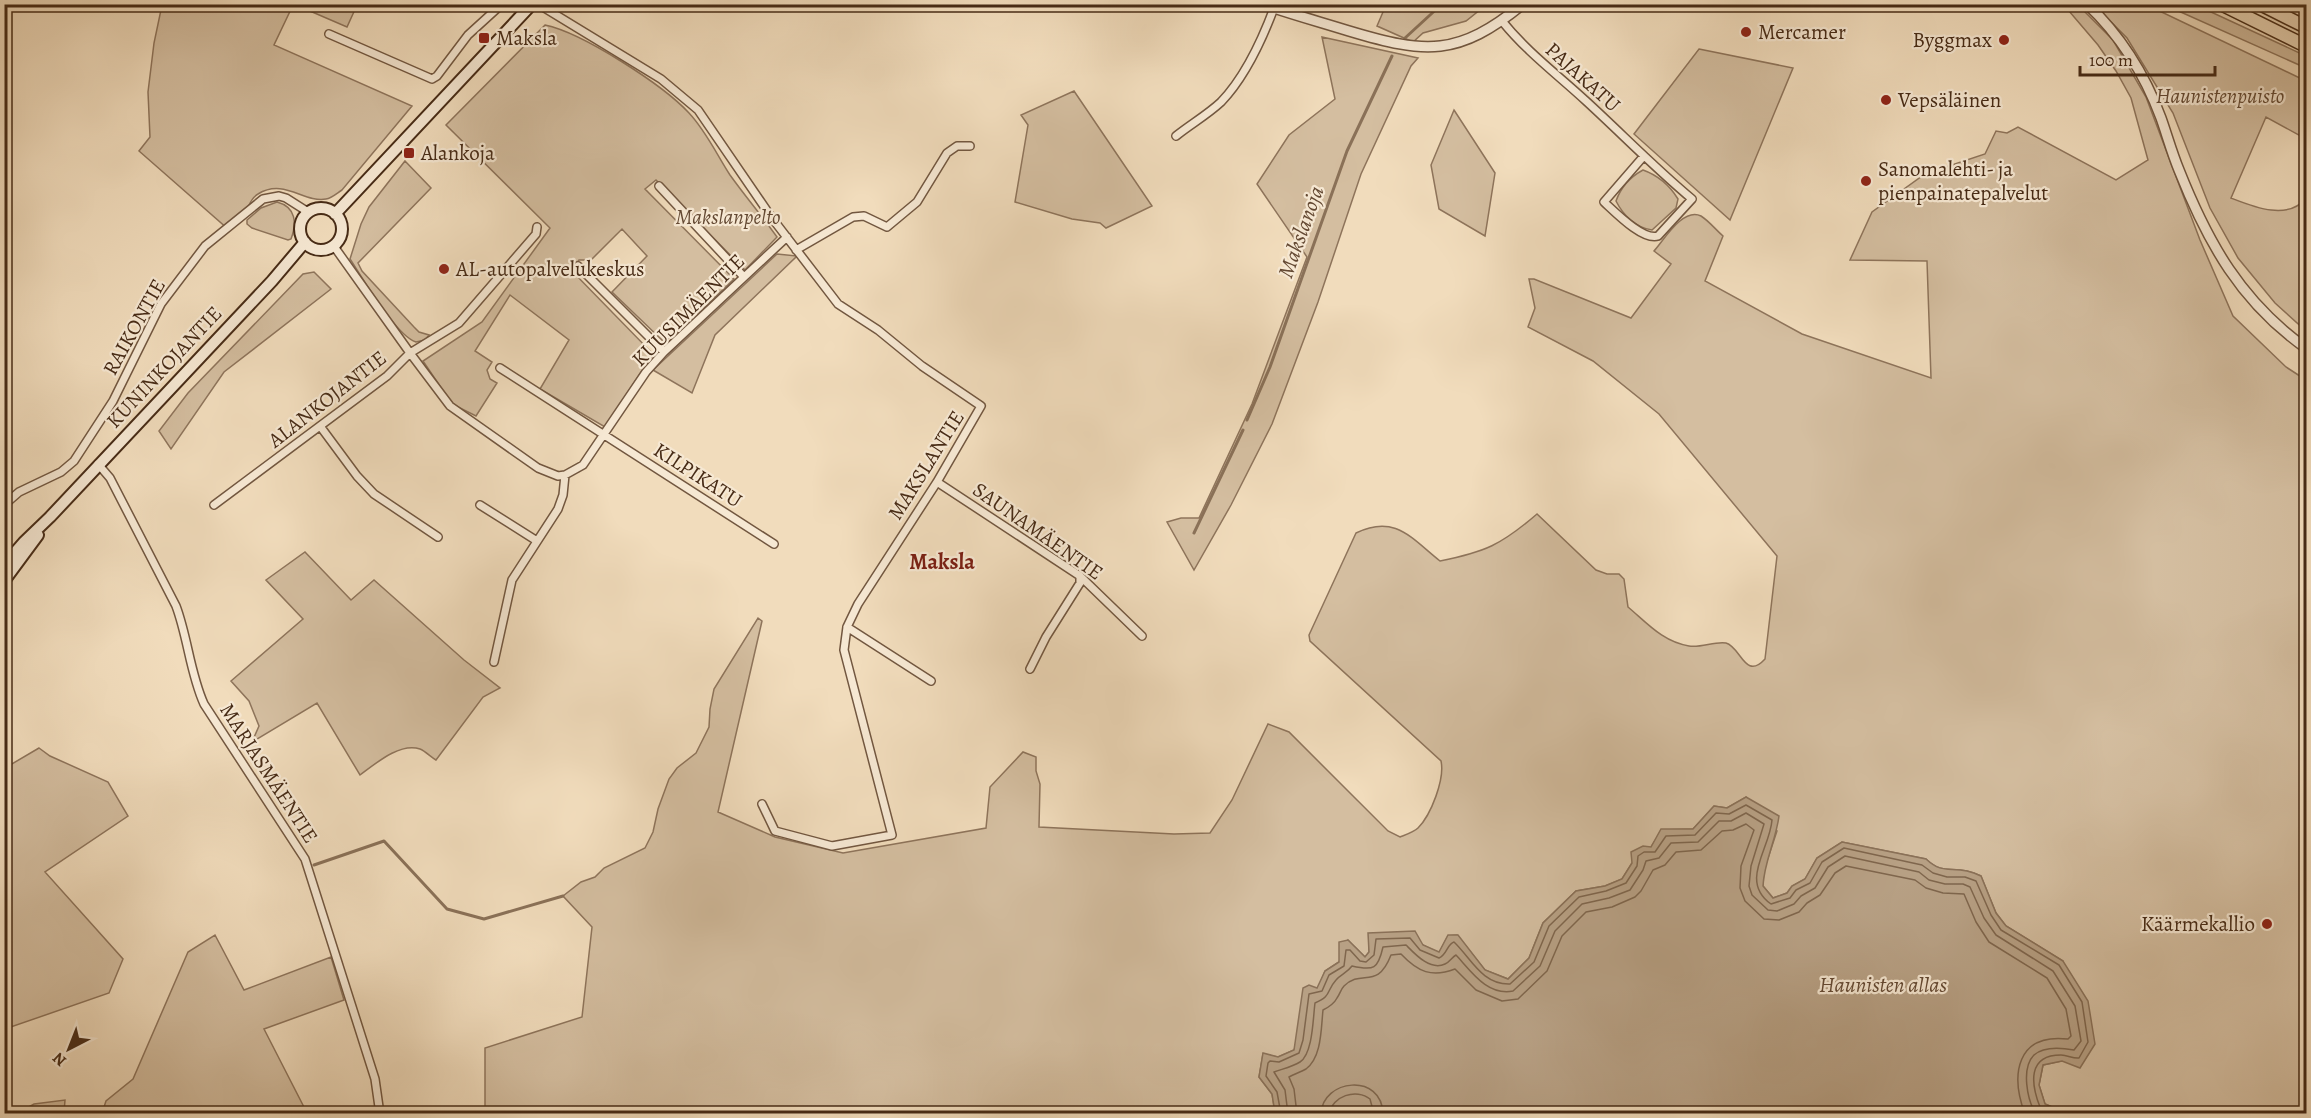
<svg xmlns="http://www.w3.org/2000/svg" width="2311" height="1118" viewBox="0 0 2311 1118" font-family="Alegreya,serif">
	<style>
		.green { fill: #d4bea0; stroke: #8e745b; stroke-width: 1.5 }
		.water { fill: #b7a084; stroke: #8a7158; stroke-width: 1.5 }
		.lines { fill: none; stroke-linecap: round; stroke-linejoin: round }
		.shore { stroke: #7f664d; stroke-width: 1.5 }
		.stream { stroke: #8a7158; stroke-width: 3 }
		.minor-casing { stroke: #725740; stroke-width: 10 }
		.tertiary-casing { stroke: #725740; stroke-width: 12 }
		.secondary-casing { stroke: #472b16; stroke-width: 14 }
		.trunk-casing { stroke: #472b16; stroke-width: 15 }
		.minor { stroke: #f6e8d3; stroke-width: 7 }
		.tertiary { stroke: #f6e8d3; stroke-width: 9 }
		.secondary { stroke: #f6e8d3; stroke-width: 10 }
		.trunk { stroke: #f1dcbc; stroke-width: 12 }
		.poi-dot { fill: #8f2418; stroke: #f6e8d3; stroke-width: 2 }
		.labels { text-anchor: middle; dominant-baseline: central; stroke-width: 4.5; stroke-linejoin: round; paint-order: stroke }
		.poi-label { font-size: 21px; fill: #472b16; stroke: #f6e8d3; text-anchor: start }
		.street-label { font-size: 21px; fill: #472b16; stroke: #f6e8d3 }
		.park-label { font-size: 21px; font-style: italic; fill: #634832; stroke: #f6e8d3 }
		.water-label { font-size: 22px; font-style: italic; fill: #634832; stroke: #f6e8d3 }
		.neighbourhood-label { font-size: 22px; font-weight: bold; fill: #7a1f14; stroke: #f6e8d3 }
	</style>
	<rect width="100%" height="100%" fill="#f1dcbc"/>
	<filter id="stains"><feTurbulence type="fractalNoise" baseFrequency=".00333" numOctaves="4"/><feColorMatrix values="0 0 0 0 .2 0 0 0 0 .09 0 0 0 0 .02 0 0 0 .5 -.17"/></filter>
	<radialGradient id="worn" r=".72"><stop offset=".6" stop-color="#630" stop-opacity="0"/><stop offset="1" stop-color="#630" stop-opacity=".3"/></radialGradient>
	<path class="green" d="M162,5H293L274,45L412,106L342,190C337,193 332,198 326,199C304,203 284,178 258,194C249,199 249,209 242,217C239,221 233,225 228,229L139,151L150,137L148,92L154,43Z
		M296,5H357L347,27Z
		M1386,5H1486L1466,21L1423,33L1413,42L1377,26Z
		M2060,5H2078L2113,40L2146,97L2200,240L2233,316L2286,367L2306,380V1113L2067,1114L2045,1104L2039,1085L2043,1065L2062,1061L2063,961L2006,926L1996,913L1981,876C1977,874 1972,872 1967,871C1949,867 1942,874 1926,859L1842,842L1817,858L1805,879L1792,886L1787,893L1773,898L1763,886L1764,870L1777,831L1746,797L1727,808L1714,806L1693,829L1662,830L1651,847L1632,863L1622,879L1605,886L1576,891L1543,923L1529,958L1508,979L1485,970L1457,935L1448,936L1439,953L1423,945L1369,934V952L1365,957L1348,940L1339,962L1325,971L1294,1050L1278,1057L1263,1054L1259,1077L1272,1094L1275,1113L485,1114V1048L582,1017L592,927L563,896L581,882L595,877L604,868L645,848L653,832L658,809L669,779L677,768L696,753L709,727L710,709L714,689L758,618L762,621L718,812L775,837L843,853L986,828L990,787L1023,752L1036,757V771L1040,784L1039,827L1174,834L1210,833L1232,800L1268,724L1289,732L1388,831L1400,837C1405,835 1414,832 1418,828C1431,815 1445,779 1441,761L1310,641L1309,635L1356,533C1395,514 1411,538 1440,561C1485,552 1501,545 1537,514L1596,570L1607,574H1619L1624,579L1628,607C1647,623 1663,642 1689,646C1701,648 1715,641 1726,643C1741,647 1745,681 1765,659L1777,556L1659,414L1593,361L1528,327L1535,308L1529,279H1534L1631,318L1671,264L1654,251C1664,240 1683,207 1701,216C1709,221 1716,230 1723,236L1705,281L1802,334L1931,378L1927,261L1850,260L1872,212L1925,174L1985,154L1996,131L2007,133L2018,127L2116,180L2148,160L2131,98L2116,71L2098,45L2069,11Z
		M2094,5H2147L2306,81V139L2266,117L2231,198C2254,207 2288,221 2306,198V331L2275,303L2238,258L2210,208L2173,113L2127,38Z
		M2165,5H2196L2306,56V68Z
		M545,25C583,33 663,85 689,113C706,131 717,155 730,175C745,196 762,216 777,237L745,270L656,180L645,189L734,279L684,327L664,342L612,292L647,256L622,229L591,260H579L571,270L653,354L605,427L540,389L569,340L510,295L475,351L492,362L487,370L490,379L497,383L476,416L452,404L423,361L482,322L550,228L446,125Z
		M1322,37L1418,58L1411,66L1361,174L1318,302L1272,424L1231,505L1194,570L1167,522L1181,518H1199L1252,404L1307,257L1257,184L1289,135L1335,99Z
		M1699,49L1793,68L1730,220L1634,134Z
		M1074,91L1152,206L1106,228L1100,223L1072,219L1015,202L1028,125L1021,115Z
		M1454,110L1495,173L1485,236L1439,209L1431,165Z
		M405,161L431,188L358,263L362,271L414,327L419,332L429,335L425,340L416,342C396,336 362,277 350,259L361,224L369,207Z
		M1643,170C1657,175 1670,186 1678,199L1676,208L1652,230C1636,228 1623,215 1616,201C1621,187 1630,177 1643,170Z
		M277,202C296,207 297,223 291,239L288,240L252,228L247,224V220L261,208Z
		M777,254L797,256L715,335L692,393L653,370Z
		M314,272L331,289L224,372L171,449L159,431L188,393L303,274Z
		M305,552L351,600L374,580L464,660L500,688L483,697L436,760C431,757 425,751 420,749C400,742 375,764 360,775L317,703L252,742L259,726L249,701L231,681L303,619L266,580Z
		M39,748L50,756L108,782L128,816L45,872L123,959L109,993L5,1029V768Z
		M215,935L244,990L331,957L344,1000L264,1029L307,1113H102L106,1101L133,1079L188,952Z
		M65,1100L64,1113H18L34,1104Z"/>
	<path class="water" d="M1746,797L1779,816C1776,840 1764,862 1763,886L1773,898L1787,893L1792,886L1805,879L1817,858L1842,842L1926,859C1942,874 1949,867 1967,871C1972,872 1977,874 1981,876L1996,913L2006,926L2063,961L2088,1001L2095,1044L2080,1068L2062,1061L2043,1065L2039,1085L2045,1104L2067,1113L1362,1114L1359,1107L1334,1113H1275L1272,1094L1259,1077L1263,1053L1278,1057L1294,1050L1303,988L1309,985L1317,988L1325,971L1339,962V942L1348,940L1365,957L1369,952L1368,933L1415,931L1423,945L1439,952L1448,935H1458L1485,970L1508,979L1529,958L1543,923L1576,891L1605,886L1622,879L1632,863L1631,852L1643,846L1651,847L1661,829H1693L1714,806L1727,808Z"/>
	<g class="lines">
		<path class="shore" d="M1281,1114L1277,1092L1266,1076L1268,1063L1270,1061L1279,1062L1299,1053L1303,1040L1309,994L1322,991L1329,975L1344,966L1346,950H1350L1360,961L1366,962L1374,955L1376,939L1410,938L1420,950L1439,958C1447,955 1447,944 1454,942C1471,958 1482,985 1510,984L1534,962L1549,926L1579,897L1606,891L1626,883L1637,866L1638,856L1644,852H1655L1666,836L1695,835L1716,813L1729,814L1746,805L1772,820C1770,849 1739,881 1771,904L1790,898L1796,890L1810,883L1822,862L1844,848L1922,865L1933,873L1947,877H1965L1976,881L1991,915L2001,930L2059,965L2082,1002L2088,1042L2079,1058C2073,1059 2068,1055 2061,1055C2027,1055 2031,1084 2040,1107L2052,1114
			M1288,1114L1285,1090L1274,1072C1282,1069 1292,1067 1300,1062C1313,1054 1313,1017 1315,1003C1332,996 1326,991 1336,980C1341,974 1347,973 1352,966C1374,971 1378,969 1383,947L1406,945C1415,954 1430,971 1445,964C1450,962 1452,957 1456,955C1471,971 1487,996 1513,991L1540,966L1555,931L1582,904L1609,898L1630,890L1643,870L1646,861L1659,858L1671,843L1698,842L1719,821H1731L1746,813L1764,824L1751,866L1749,886L1752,895L1768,910L1777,911L1794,904L1801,896L1815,888L1828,867L1845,856L1919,872L1929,880L1945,884H1963L1970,887L1984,918L1996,935L2053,971L2075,1006L2081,1041L2074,1050C2063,1048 2044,1046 2034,1055C2021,1068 2027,1100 2036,1114
			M1297,1114L1294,1089L1289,1077C1294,1074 1301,1072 1306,1069C1322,1057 1321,1028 1323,1010C1329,1007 1334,1004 1337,998C1340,994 1341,989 1344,986C1362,968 1377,991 1391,955L1401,954C1418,972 1432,978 1455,969L1476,990L1502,1001L1518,999L1547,971L1562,936L1586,912L1612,907L1635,897L1641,891L1653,870L1665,865L1676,852L1701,850L1722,831L1733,830L1746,824L1754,830L1741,866L1740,888L1745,901L1764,919L1779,920L1799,912L1807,903L1820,895L1835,873L1846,866L1915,880L1926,888L1943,893L1964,894L1976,922L1989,942L2047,978L2066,1009L2071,1036L2068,1039C2017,1033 2010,1074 2025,1114
			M1321,1114C1322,1079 1382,1072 1383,1114
			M1330,1114C1331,1096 1357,1088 1370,1099L1374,1114"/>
		<path class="stream" d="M1405,38L1442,4
			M1247,420L1270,367L1347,151L1392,56
			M1194,533L1243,430
			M314,865L384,841L447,909L484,919L563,896"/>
		<defs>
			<path id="minor" d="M538,4L661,79L698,110L772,218L838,304L878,330L922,366L981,406L937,482L858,604L847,627L844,650L892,835L832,846L775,831L762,804
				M1502,21C1527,52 1558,75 1586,101C1622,134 1655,168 1692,199L1658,236C1643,241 1615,212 1604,202L1643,157
				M329,34L432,79L437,76L468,35L502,4
				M1176,136C1191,124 1207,115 1221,102C1245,77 1262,40 1274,8
				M659,186L744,277
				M537,227L536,234L459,323L410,353L450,406L538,468L558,476L565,475L583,465L646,372L664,352L787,237
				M796,250L853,217L864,216L887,227L917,202L947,153L957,146H970
				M578,266L664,352
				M500,368L774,544
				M320,426L357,476L374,494L438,537
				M98,464L110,478L176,606C188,638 190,673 204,704L305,859L375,1079L380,1114
				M937,482L1080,576L1142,636
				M4,505L19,492L61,472L74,461L113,401L161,304L205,246L263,199L279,196L286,198L308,212
				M214,505L387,376L410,353L333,245
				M480,505L537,541
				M847,627L931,681
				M494,662L512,580L558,509L563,495L565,475
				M1030,669L1046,637L1080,583V576"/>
			<path id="tertiary" d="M1262,4C1291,14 1320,22 1349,31C1426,54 1458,57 1523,4
				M2087,4C2121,36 2145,75 2161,118C2167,135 2172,153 2179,170C2208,243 2241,302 2306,348"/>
			<path id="secondary" d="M300 229a21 21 0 1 1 42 0a21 21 0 1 1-42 0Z
				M335,214L532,4
				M4,565L24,542L50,517L272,281L305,242
				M4,581L38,535"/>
			<path id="trunk" d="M2221,4L2306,46
				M2260,4L2306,27"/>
		</defs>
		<use href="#minor" class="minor-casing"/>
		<use href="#tertiary" class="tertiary-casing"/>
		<use href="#secondary" class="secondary-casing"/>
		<use href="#trunk" class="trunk-casing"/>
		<use href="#minor" class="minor"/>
		<use href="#tertiary" class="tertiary"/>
		<use href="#secondary" class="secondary"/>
		<use href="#trunk" class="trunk"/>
	</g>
	<g class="poi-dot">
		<circle cx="1746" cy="32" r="6"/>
		<rect x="478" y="32" width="12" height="12" rx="3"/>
		<circle cx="2004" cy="40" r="6"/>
		<circle cx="1886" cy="100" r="6"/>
		<rect x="403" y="147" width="12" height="12" rx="3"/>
		<circle cx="1866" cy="181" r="6"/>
		<circle cx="444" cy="269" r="6"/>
		<circle cx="2267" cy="924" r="6"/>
	</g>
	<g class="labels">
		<g class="poi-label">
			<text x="1758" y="32">Mercamer</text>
			<text x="496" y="38">Maksla</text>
			<text x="1992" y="40" text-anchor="end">Byggmax</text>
			<text x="1898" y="100">Vepsäläinen</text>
			<text x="421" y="153">Alankoja</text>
			<text x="1878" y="169">Sanomalehti- ja<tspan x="1878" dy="24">pienpainatepalvelut</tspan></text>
			<text x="456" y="269">AL-autopalvelukeskus</text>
			<text x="2255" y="924" text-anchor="end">Käärmekallio</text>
		</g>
		<g class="street-label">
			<text transform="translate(1583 77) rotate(42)">PAJAKATU</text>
			<text transform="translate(688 310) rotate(-45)">KUUSIMÄENTIE</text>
			<text transform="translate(134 327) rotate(-61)">RAIKONTIE</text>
			<text transform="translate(164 367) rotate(-47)">KUNINKOJANTIE</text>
			<text transform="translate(327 399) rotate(-38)">ALANKOJANTIE</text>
			<text transform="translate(926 465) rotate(-58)">MAKSLANTIE</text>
			<text transform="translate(698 475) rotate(33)">KILPIKATU</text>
			<text transform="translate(1038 531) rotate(35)">SAUNAMÄENTIE</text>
			<text transform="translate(269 773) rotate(57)">MARJASMÄENTIE</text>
		</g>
		<g class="park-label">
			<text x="2220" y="96">Haunistenpuisto</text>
			<text x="728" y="217">Makslanpelto</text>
		</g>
		<g class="water-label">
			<text transform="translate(1301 232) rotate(-70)">Makslanoja</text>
			<text x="1883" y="985">Haunisten allas</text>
		</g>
		<g class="neighbourhood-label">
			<text x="942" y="562">Maksla</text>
		</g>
	</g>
	<rect width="2311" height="1118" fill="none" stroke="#f1dcbc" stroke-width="24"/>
	<rect x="6" y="6" width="2299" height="1106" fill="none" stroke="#472b16" stroke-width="3"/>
	<rect x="12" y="12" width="2287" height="1094" fill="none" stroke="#472b16" stroke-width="1.5"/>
	<g transform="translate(69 1049) rotate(222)" stroke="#f6e8d3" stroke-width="4.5" paint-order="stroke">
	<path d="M0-4.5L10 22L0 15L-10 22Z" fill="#472b16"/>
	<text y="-9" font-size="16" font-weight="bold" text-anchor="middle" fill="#472b16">N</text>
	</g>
	<path d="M2080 66v9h135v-9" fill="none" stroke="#472b16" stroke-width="3"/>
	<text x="2089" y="66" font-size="18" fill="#472b16" stroke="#f6e8d3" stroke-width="4.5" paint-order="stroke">100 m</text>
	<rect width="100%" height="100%" filter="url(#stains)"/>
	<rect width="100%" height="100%" fill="url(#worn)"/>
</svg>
